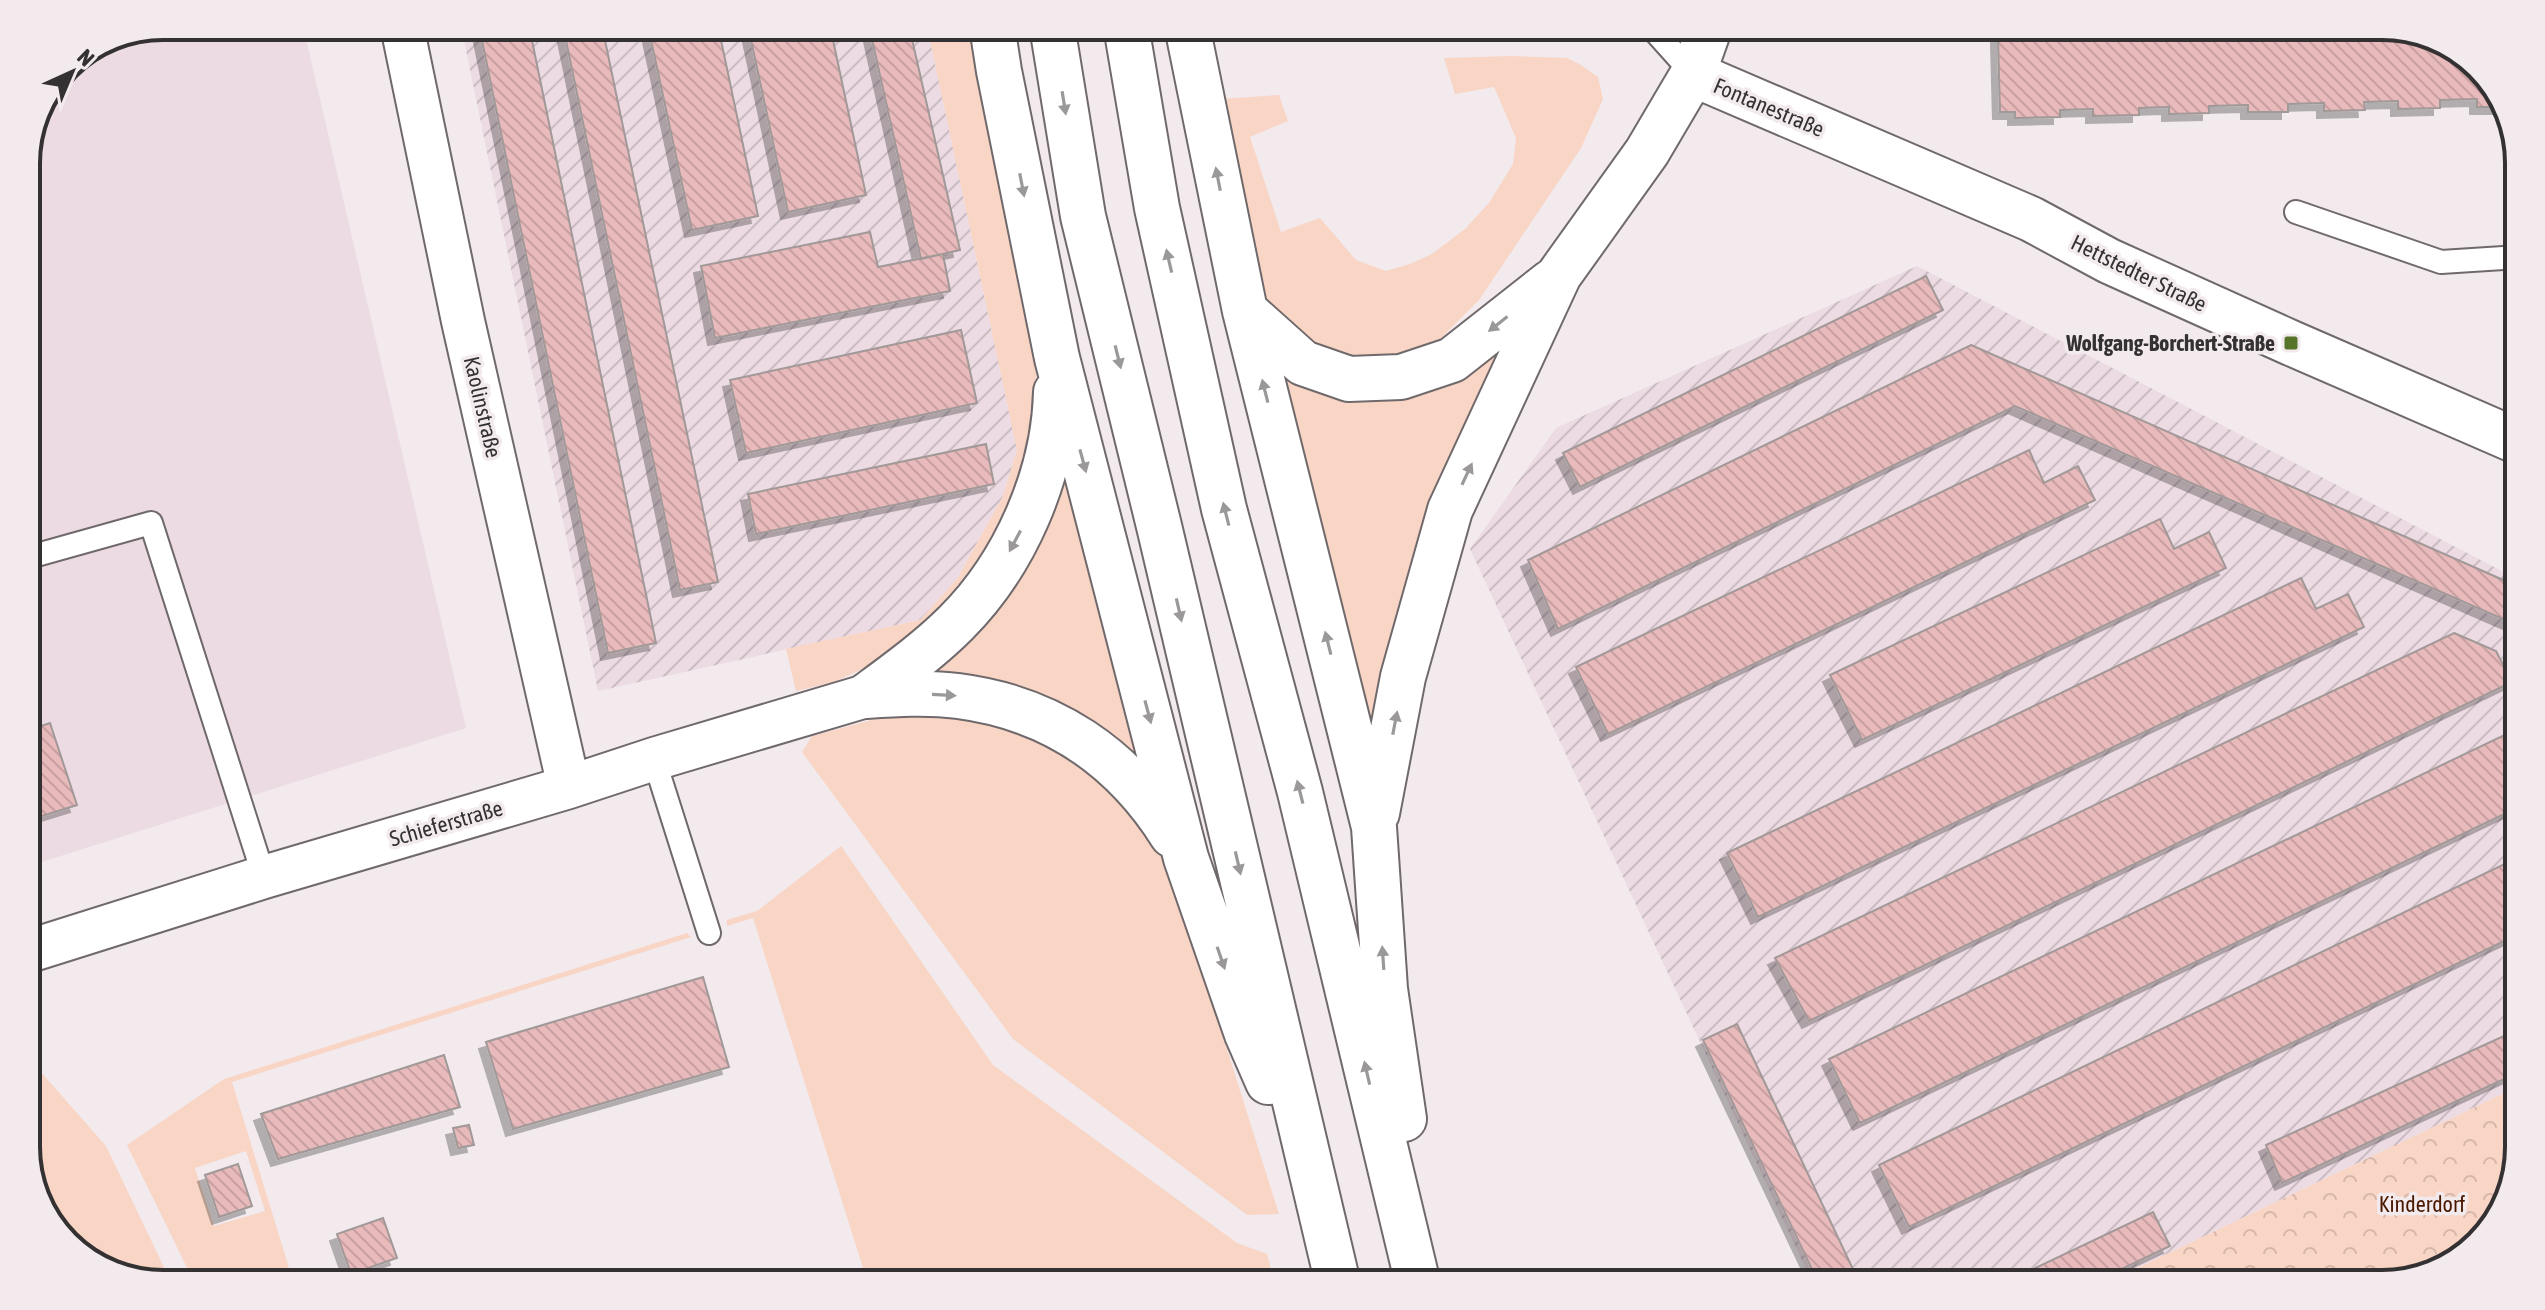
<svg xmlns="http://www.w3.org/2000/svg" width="2545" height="1310" viewBox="0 0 2545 1310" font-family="'Asap Condensed',sans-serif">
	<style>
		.built { fill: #ecdbe3 }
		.industrial { fill: url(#industrial-furrows) }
		.grass { fill: #f9d5c5; fill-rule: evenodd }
		.forest { fill: url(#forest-crowns) }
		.building { fill: url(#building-back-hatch); stroke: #a19898; stroke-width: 2; filter: url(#shadow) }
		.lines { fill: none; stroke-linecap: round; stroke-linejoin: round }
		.service-casing { stroke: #70696c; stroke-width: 26 }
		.minor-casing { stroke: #70696c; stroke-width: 46 }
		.tertiary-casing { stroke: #70696c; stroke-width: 48 }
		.trunk-casing { stroke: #70696c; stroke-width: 48 }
		.service { stroke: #fff; stroke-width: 22 }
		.minor { stroke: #fff; stroke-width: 42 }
		.tertiary { stroke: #fff; stroke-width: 44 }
		.trunk { stroke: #fff; stroke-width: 44 }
		.oneway { fill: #9a9898 }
		.poi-dot { fill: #56742a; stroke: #f2eaed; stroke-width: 3 }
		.labels { text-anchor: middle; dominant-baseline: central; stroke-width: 7; stroke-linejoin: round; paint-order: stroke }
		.street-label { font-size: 22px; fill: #343132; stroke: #f2eaed }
		.poi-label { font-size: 22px; font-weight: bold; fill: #343132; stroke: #f2eaed; text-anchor: end }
		.park-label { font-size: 22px; fill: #491800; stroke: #f2eaed }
		.rim { fill: none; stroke: #343132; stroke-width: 4 }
	</style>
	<defs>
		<pattern id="industrial-furrows" width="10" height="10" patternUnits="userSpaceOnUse" patternTransform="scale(2)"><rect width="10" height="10" fill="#ecdbe3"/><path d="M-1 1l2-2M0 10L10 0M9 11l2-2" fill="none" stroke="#cbbcc3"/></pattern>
		<pattern id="forest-crowns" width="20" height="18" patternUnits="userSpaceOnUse" patternTransform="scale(2)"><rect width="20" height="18" fill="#f9d5c5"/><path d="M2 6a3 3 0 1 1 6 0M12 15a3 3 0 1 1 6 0" fill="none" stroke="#d6b7aa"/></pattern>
		<pattern id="building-back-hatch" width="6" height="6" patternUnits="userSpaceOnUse" patternTransform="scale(2)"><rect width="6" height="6" fill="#e9babb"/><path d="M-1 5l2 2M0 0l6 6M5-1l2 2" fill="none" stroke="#c8a0a1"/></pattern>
		<filter id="shadow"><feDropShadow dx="-7" dy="7" stdDeviation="0" flood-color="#0004"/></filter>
	</defs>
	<rect width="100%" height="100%" fill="#f2eaed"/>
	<path class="built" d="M163,26H303L466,728L26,867V155L66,66L111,36Z"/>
	<path class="industrial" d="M461,26H927L1017,450L1003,496L957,579L920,620L598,691Z
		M1917,266L2519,580V1086L2104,1284H1813L1470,549L1556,428Z"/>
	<path class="grass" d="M927,26H971L1032,337L1036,373L1037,413L1032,454L985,563L904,646L869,666L834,682L796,691L786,649L920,620L957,579L1003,496L1017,450Z
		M2021,26H2382L2393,29L2021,38Z
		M1511,56L1567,58L1581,65L1598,77L1603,99L1581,148L1479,300L1436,343L1403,354L1365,360L1334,352L1296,334L1270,305L1259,289L1220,99L1279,95L1288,121L1250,137L1281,232L1320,218L1356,260L1386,271L1410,264L1432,254L1465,229L1489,203L1513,164L1516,138L1494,87L1455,94L1444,58Z
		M1516,334L1423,526L1393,627L1369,737L1274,365L1295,377Z
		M1062,463L1146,763L918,678Z
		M968,713L1086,760L1149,827L1172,875L1279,1214L1247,1215L1013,1039L802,752L812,736L883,717Z
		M841,846L993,1065L1237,1243L1267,1254L1275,1284H868L753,918L727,926V920L757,911Z
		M687,933L691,937L232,1082L294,1284H195L127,1145L224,1079ZM246,1151L265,1211L214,1226L195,1168Z
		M26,1055L106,1146L172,1284H163L102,1270L49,1223L26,1156Z"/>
	<path class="forest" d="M2519,1086V1147L2505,1208L2458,1261L2382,1284H2104Z"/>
	<path class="building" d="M479,26H529L656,643L608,653Z
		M563,26H602L718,582L680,590Z
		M648,26H718L758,216L692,230Z
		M748,26H830L866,195L788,212Z
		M869,26H909L960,250L921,259Z
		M1998,26H2021V38H1998Z
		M2393,29L2443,40L2496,87L2503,107H2477V99L2440,100V108L2398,109V101L2364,102L2365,110L2324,111V103L2288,104V112H2248V105L2209,106V113L2169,114V107L2139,108V115L2093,116V109L2060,110V117L2015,118V112H2000L1998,38Z
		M870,232L878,267L943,254L950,291L715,338L701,266Z
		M1926,276L1943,310L1580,487L1563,453Z
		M961,330L977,403L746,453L730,380Z
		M1971,345L2519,587V626L2015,406L1558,629L1528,560Z
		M986,444L994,484L756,534L748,494Z
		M2029,450L2044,483L2078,466L2095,500L1608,734L1576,667Z
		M2160,519L2174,549L2209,532L2226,568L1862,740L1830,675Z
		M2301,578L2316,609L2348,594L2364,627L1758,917L1727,853Z
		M2454,633L2496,651L2512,682L1809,1021L1775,958Z
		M26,652L35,679L26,682Z
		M50,723L77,805L26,821V731Z
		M2519,728V807L1860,1123L1829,1059Z
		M2519,857V934L1909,1227L1879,1165Z
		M703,977L729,1067L513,1129L486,1042Z
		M1737,1024L1860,1284H1819L1703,1040Z
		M2519,1029V1072L2282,1183L2266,1145Z
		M444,1055L460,1107L278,1159L261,1114Z
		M469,1125L474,1145L458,1148L453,1128Z
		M238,1164L252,1206L219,1217L205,1175Z
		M2153,1212L2170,1246L2090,1284H2002Z
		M383,1218L397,1258L351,1274L337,1234Z"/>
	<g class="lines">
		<defs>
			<path id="service" d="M1650,26L1693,74
				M2296,212L2441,262L2519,257
				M26,558L151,523L264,877
				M654,759L709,933"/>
			<path id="minor" d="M402,26L463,321L569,787
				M26,952L264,877L569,787L654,759L866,696"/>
			<path id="tertiary" d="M1710,26L1693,74L2031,219L2109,261L2291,343L2519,442"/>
			<path id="trunk" d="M992,26L999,71L1057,358L1186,858L1247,1034L1268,1082
				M1052,26L1083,216L1159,526L1338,1284
				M1126,26L1157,208L1224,509L1300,792L1418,1284
				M1187,26L1245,311L1374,827L1385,989L1404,1119
				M1245,311L1303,363L1349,379L1401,377L1452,360L1551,282
				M866,696C897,673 929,650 956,623C1015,564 1054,475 1056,392
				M866,696C896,694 928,692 958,696C1051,708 1123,757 1172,835
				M1377,813L1403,677L1450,510L1559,275L1647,152L1693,74"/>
		</defs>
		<use href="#service" class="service-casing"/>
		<use href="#minor" class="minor-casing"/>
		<use href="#tertiary" class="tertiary-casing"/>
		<use href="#trunk" class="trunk-casing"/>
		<use href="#service" class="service"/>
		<use href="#minor" class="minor"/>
		<use href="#tertiary" class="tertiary"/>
		<use href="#trunk" class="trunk"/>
	</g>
	<defs><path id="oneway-solid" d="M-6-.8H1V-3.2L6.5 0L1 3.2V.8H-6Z" transform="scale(2)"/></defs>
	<g class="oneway">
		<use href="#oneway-solid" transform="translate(1064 103) rotate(81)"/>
		<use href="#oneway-solid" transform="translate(1218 179) rotate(-101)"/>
		<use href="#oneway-solid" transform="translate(1022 185) rotate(79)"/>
		<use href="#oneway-solid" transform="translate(1169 261) rotate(-103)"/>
		<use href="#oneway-solid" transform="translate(1498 324) rotate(142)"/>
		<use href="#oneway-solid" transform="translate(1118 357) rotate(76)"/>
		<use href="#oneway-solid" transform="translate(1265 391) rotate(-104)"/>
		<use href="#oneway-solid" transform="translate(1083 461) rotate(75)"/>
		<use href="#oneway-solid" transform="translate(1467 474) rotate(-65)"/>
		<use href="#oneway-solid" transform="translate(1226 514) rotate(-104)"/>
		<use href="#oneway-solid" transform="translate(1015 541) rotate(118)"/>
		<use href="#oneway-solid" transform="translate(1179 610) rotate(77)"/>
		<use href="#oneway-solid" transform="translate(1328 643) rotate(-104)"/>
		<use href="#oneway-solid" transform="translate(944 695) rotate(3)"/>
		<use href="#oneway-solid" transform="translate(1148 712) rotate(75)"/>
		<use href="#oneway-solid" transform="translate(1395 723) rotate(-79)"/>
		<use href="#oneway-solid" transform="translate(1300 792) rotate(-104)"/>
		<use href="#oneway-solid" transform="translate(1238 863) rotate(77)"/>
		<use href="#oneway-solid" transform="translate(1221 958) rotate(71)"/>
		<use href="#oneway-solid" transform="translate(1383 958) rotate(-94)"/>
		<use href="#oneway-solid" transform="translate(1367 1073) rotate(-103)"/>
	</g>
	<rect class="poi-dot" x="2283" y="335" width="16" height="16" rx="4"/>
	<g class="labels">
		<g class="street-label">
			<text transform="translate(1769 107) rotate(23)">Fontanestraße</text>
			<text transform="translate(2139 273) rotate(26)">Hettstedter Straße</text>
			<text transform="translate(483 407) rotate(77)">Kaolinstraße</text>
			<text transform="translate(446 823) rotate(-16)">Schieferstraße</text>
		</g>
		<g class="poi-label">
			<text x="2275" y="343">Wolfgang-Borchert-Straße</text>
		</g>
		<g class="park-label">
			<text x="2422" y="1204">Kinderdorf</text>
		</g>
	</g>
	<path d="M0 0H2545V1310H0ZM163 40H2382A123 123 0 0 1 2505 163V1147A123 123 0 0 1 2382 1270H163A123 123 0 0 1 40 1147V163A123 123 0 0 1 163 40Z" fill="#f2eaed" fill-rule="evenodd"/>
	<path class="rim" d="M163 40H2382A123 123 0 0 1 2505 163V1147A123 123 0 0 1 2382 1270H163A123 123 0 0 1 40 1147V163A123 123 0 0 1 163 40Z"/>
	<g transform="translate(72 72) rotate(44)" stroke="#f2eaed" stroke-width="6" paint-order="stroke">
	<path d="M0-6L14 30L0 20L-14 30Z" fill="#343132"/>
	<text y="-12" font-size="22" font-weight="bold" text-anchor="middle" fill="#343132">N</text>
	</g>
</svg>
